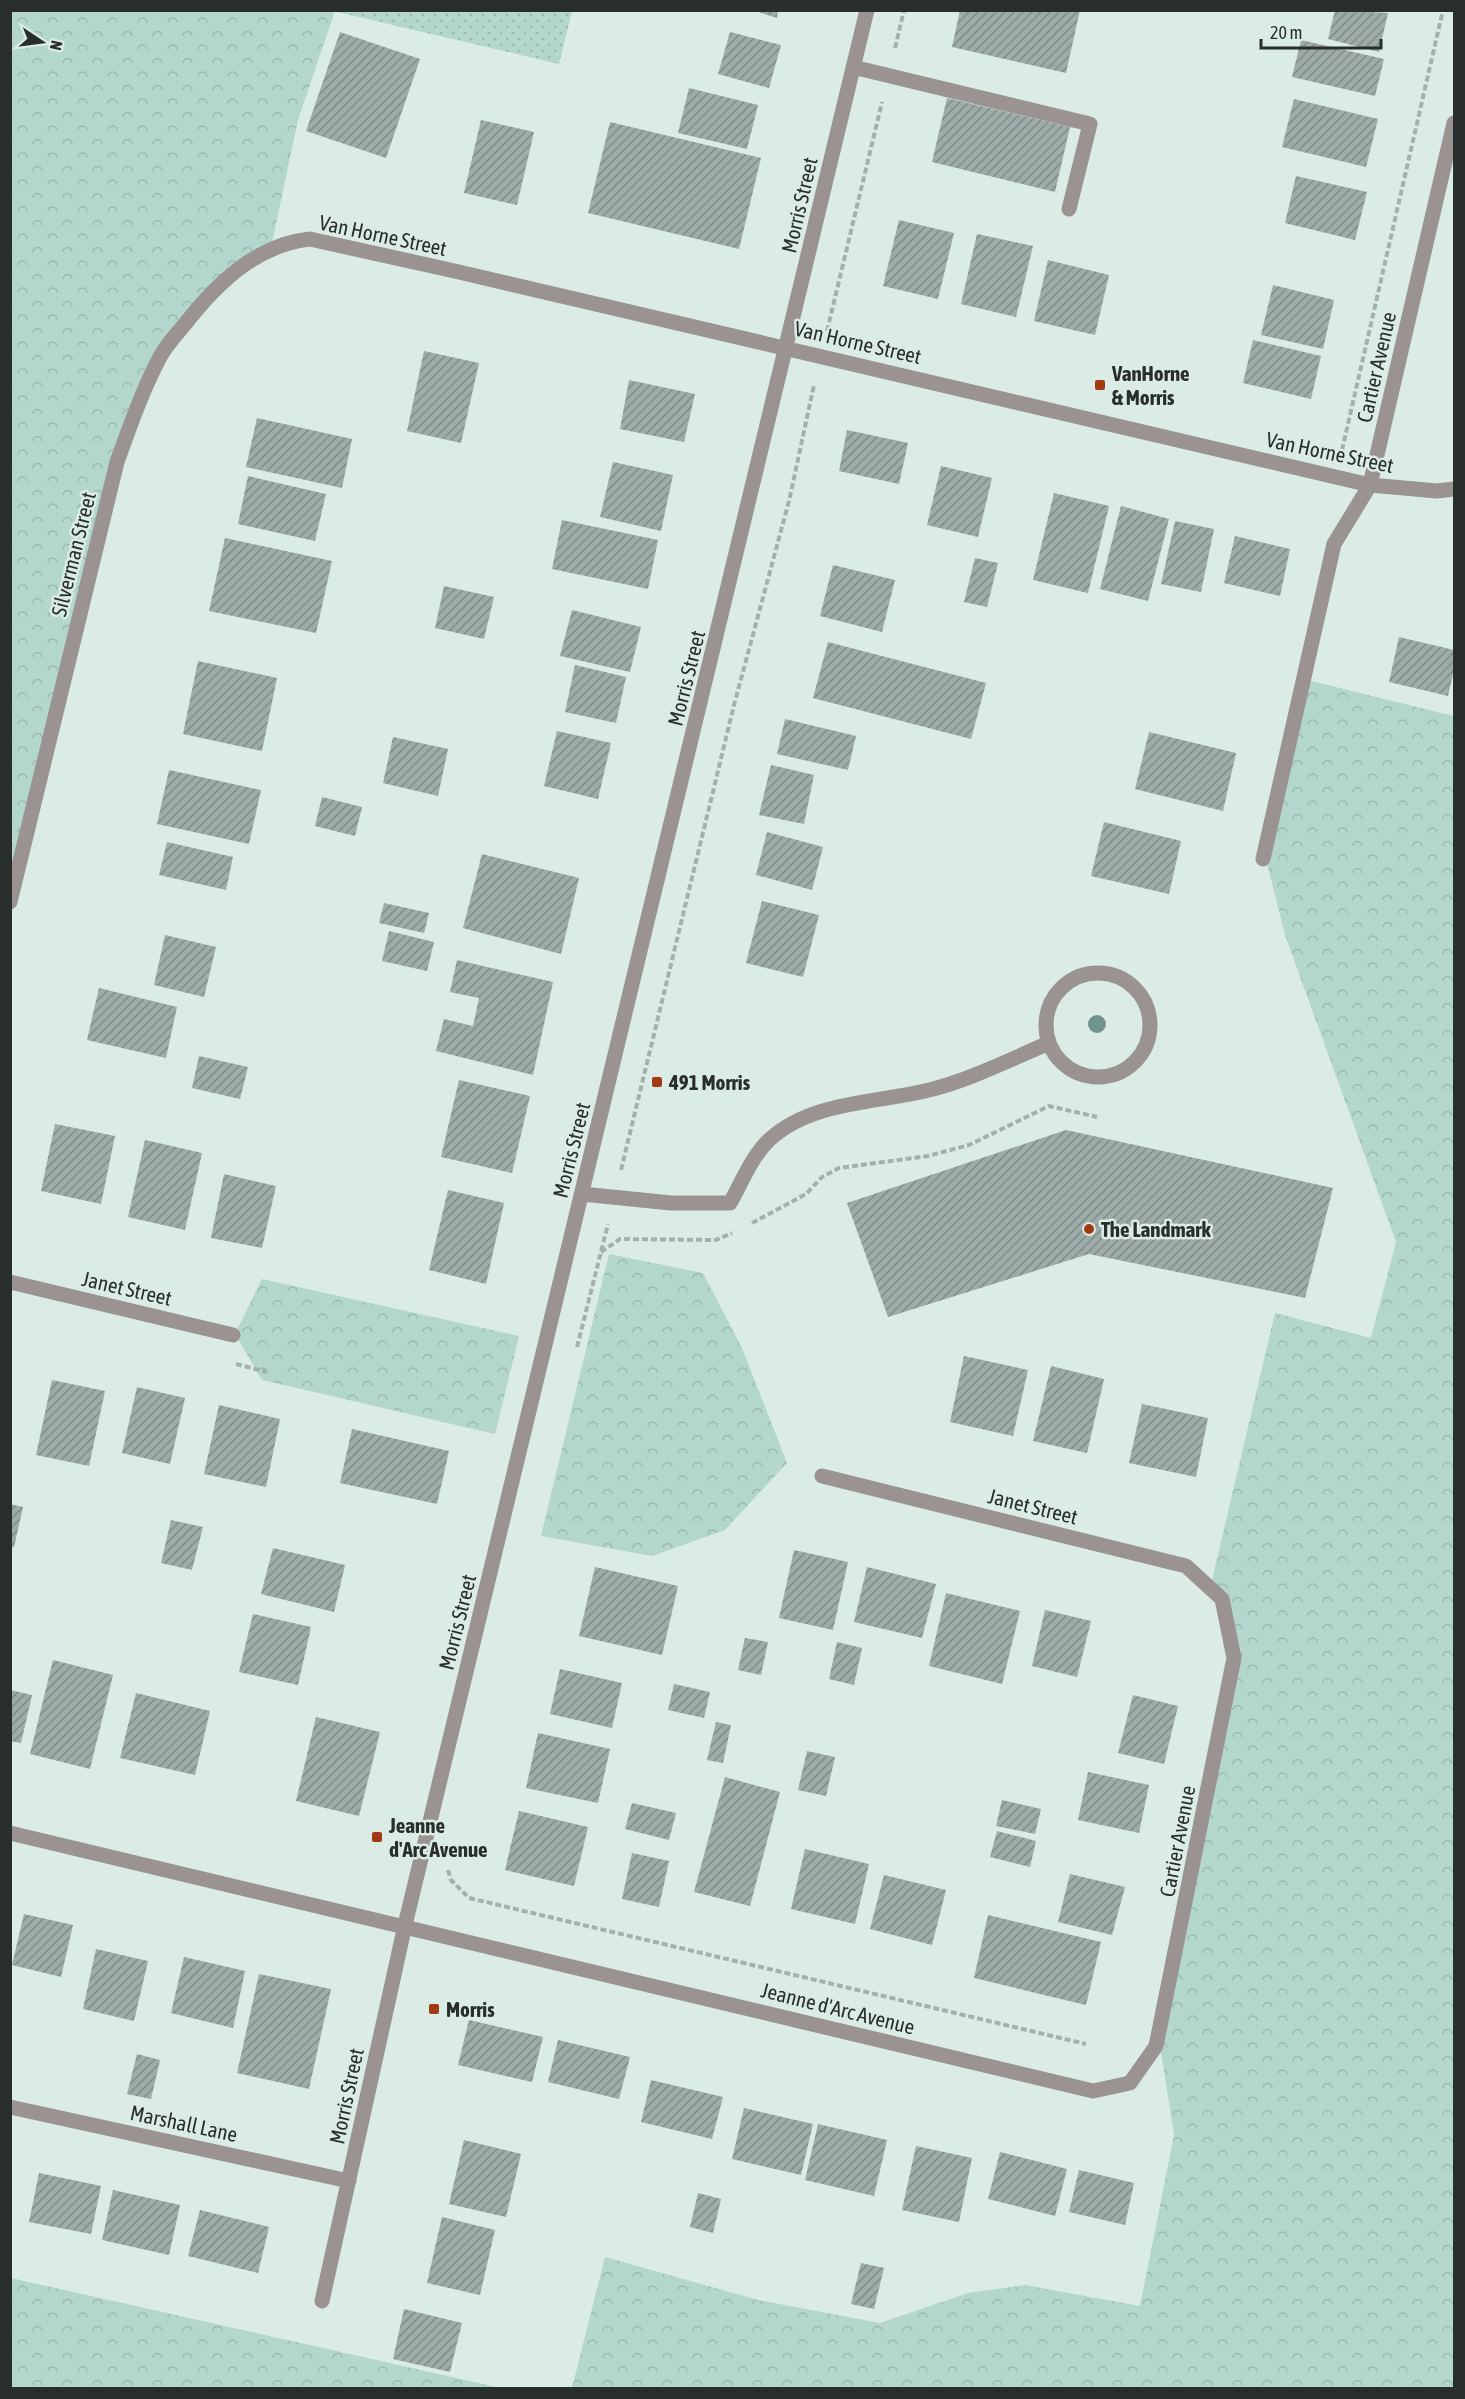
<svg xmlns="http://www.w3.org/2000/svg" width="1465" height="2399" viewBox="0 0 1465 2399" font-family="'Asap Condensed',sans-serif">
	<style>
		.forest { fill: url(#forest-crowns) }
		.park { fill: url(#park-dots) }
		.building { fill: url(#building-hatch) }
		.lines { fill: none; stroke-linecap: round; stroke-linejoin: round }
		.path { stroke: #a3b0ab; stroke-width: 4; stroke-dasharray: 6 3; stroke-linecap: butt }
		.minor { stroke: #9a9391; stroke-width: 15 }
		.tree { fill: #70948c }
		.poi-dot { fill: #a13a13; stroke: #dbebe6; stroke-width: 2 }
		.labels { text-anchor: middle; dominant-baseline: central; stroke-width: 5; stroke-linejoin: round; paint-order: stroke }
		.street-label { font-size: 21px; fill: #282e2c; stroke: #dbebe6 }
		.poi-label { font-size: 21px; font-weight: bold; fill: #282e2c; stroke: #dbebe6; text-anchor: start }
	</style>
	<defs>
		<pattern id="forest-crowns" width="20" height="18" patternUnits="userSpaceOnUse" patternTransform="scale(1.5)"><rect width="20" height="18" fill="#b3d7cd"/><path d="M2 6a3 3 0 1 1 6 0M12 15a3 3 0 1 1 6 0" fill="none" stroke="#9ab9b0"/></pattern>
		<pattern id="park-dots" width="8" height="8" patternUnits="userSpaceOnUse" patternTransform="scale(1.5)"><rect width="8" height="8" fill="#b3d7cd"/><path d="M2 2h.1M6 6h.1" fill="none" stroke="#9ab9b0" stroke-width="1.8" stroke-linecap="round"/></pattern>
		<pattern id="building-hatch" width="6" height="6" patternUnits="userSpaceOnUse" patternTransform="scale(1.5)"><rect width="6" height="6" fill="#9daca8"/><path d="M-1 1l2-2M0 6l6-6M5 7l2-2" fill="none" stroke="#808c89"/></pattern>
	</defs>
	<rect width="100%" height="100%" fill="#dbebe6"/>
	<path class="forest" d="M11,11H335L298,120L270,252L220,285L164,356L143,396L88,592L11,912Z
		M1307,680L1454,716V2388H572L605,2257L758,2300L880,2323L968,2293L1025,2285L1140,2306L1174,2135L1160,2046L1237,1659L1211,1584L1275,1313L1371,1338L1396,1242L1285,935L1266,859Z
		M609,1254L703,1273L742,1348L787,1463L725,1530L652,1556L541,1536Z
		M262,1279L519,1336L495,1434L262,1380L235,1334Z
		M11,2278L501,2388H11Z"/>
	<path class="park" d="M333,11L572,10V11L559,64Z"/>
	<path class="building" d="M752,10H778L777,18Z
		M960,10H1080L1066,73L952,47Z
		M1335,10L1388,13L1379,52L1328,39Z
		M340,32L420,59L386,158L306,131Z
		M730,32L781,45L769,88L718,74Z
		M1301,40L1384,59L1375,96L1292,77Z
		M689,88L758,105L747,149L678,133Z
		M947,98L1070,127L1055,192L932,162Z
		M1294,99L1378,119L1366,167L1282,147Z
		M481,120L534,132L517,205L464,193Z
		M610,122L761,158L739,249L588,213Z
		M1296,176L1367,192L1355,240L1285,223Z
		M899,220L954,233L938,299L883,286Z
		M977,234L1033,246L1016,317L961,304Z
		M1048,260L1109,275L1095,335L1034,321Z
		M1273,285L1334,300L1323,349L1261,335Z
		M1253,340L1321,356L1311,399L1243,383Z
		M424,351L479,363L461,443L407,431Z
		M629,380L695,394L684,442L620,429Z
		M257,418L352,439L342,488L246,467Z
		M847,430L908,443L899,484L839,471Z
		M613,462L673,475L661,531L600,517Z
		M941,466L992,478L978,537L927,525Z
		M248,476L326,494L315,541L238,524Z
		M1054,493L1109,506L1088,593L1033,580Z
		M1121,506L1169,519L1148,601L1100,589Z
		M562,520L658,540L648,589L552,569Z
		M1175,521L1214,529L1201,592L1161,584Z
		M1235,536L1290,549L1280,596L1224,583Z
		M225,538L332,561L316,633L209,611Z
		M975,558L998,563L987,607L964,602Z
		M833,565L895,580L882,632L820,616Z
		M444,586L494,597L484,639L435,628Z
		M572,610L641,627L630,672L560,656Z
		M1399,637L1454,650V670L1448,696L1389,682Z
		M828,642L986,683L971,739L813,698Z
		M198,661L277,678L262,751L183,734Z
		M575,665L626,677L616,723L565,712Z
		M785,719L856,736L848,770L777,754Z
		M557,731L611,743L598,799L544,786Z
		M1149,732L1236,753L1223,811L1135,789Z
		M393,737L448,749L438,796L383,783Z
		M771,765L814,775L804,824L759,815Z
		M169,770L261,790L249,844L157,824Z
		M322,797L362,807L355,836L315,826Z
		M1104,822L1181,841L1169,894L1091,876Z
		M767,832L823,847L812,890L756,875Z
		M167,842L233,857L226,890L159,875Z
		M482,854L579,878L561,954L463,928Z
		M762,901L819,915L803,977L746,963Z
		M384,903L429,913L424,933L379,923Z
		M389,931L434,942L427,971L382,961Z
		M165,935L216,947L204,997L154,985Z
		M457,960L553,982L533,1075L436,1051L444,1019L473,1026L479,998L450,992Z
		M99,988L177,1007L166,1058L87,1040Z
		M199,1056L248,1067L240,1099L192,1088Z
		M459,1080L530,1096L512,1173L441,1157Z
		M55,1124L115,1136L101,1204L41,1191Z
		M1066,1130L1333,1188L1305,1298L1089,1254L888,1317L847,1203Z
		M145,1140L202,1153L185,1230L128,1217Z
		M224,1174L276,1186L262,1248L211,1238Z
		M448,1190L504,1203L486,1284L429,1270Z
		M964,1356L1028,1370L1013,1436L950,1422Z
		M1051,1366L1104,1379L1087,1453L1033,1441Z
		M52,1380L105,1391L89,1466L36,1455Z
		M137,1387L185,1398L170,1464L122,1453Z
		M1142,1404L1208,1418L1196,1477L1129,1463Z
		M219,1405L280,1419L266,1487L204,1474Z
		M352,1429L449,1451L437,1504L340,1483Z
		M10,1504L23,1507L14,1547H10Z
		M171,1520L203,1527L192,1570L161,1563Z
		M273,1548L345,1565L334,1612L261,1594Z
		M794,1550L848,1562L833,1630L779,1618Z
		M595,1567L678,1586L662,1655L579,1636Z
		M867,1567L936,1584L922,1638L854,1622Z
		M946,1593L1020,1611L1002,1684L929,1666Z
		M1045,1610L1091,1621L1077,1677L1032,1666Z
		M253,1614L311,1627L298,1685L239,1672Z
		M745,1638L768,1642L761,1675L738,1670Z
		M837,1642L862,1648L854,1685L829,1679Z
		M53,1660L113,1675L90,1769L30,1754Z
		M560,1669L622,1683L612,1728L550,1714Z
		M674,1684L710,1692L704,1718L668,1710Z
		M10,1690L32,1695L21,1743L10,1741Z
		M136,1693L210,1711L195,1775L120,1758Z
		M1133,1695L1178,1706L1164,1764L1118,1753Z
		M316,1717L380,1732L359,1816L296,1801Z
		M716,1722L731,1725L723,1763L707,1760Z
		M538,1733L610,1749L598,1803L526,1788Z
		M807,1751L835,1757L826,1796L798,1790Z
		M1088,1772L1149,1785L1139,1833L1078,1820Z
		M725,1777L780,1792L750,1906L694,1892Z
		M1002,1800L1041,1809L1035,1834L996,1826Z
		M632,1803L676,1813L669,1840L625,1829Z
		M519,1811L588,1827L574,1886L505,1870Z
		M997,1831L1036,1841L1030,1867L990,1857Z
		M805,1849L869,1864L855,1924L791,1909Z
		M632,1853L669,1861L659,1907L622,1899Z
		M1070,1874L1125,1887L1112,1935L1058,1922Z
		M884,1875L946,1890L932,1945L870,1929Z
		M24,1914L73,1925L61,1977L12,1965Z
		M988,1915L1101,1942L1086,2005L974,1978Z
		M96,1949L148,1961L134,2021L83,2009Z
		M184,1957L245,1971L233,2028L171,2013Z
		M259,1974L331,1989L309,2089L237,2073Z
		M469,2020L543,2037L532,2082L458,2065Z
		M558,2040L630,2057L619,2099L548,2082Z
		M137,2054L160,2060L151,2099L127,2094Z
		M651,2080L723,2097L712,2139L641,2122Z
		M744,2108L813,2124L801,2175L732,2159Z
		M818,2124L887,2140L874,2196L805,2180Z
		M464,2140L521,2154L506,2217L449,2204Z
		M916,2146L972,2158L959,2222L902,2210Z
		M1000,2152L1067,2169L1055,2216L988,2199Z
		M1079,2170L1134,2183L1125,2225L1069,2212Z
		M39,2173L101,2186L91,2234L29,2222Z
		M113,2190L180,2205L169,2255L102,2240Z
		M698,2193L721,2199L713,2233L690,2227Z
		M200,2210L269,2227L258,2273L188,2256Z
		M442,2217L495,2230L480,2295L427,2283Z
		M861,2263L884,2268L874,2309L851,2304Z
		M404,2309L462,2323L450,2372L393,2359Z"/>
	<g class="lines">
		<path class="path" d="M895,48L904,10
			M827,331L882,102
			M1342,450L1443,10
			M621,1170L734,705L789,501L814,385
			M752,1223L806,1194L822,1177L839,1168L928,1156L969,1145L1049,1106L1097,1117
			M601,1252L620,1239L716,1240L732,1233
			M577,1347L608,1224
			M236,1364L267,1372
			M448,1870L451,1880L469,1898L1086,2044"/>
		<path class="minor" d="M853,67L1090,124L1069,209
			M1263,859L1334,544L1370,485L1454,123
			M10,902L117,462C130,426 142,391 160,357C166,345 177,334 185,324C217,283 256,245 310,239L459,272L1370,485L1437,491L1454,489
			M1046 1025a52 52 0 1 1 104 0a52 52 0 1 1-104 0Z
			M582,1194L671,1203H730C742,1182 752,1156 769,1140C810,1102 873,1103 925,1091C968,1081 1009,1060 1049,1043
			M10,1282L233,1335
			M10,1833L1093,2091L1130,2083L1156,2046L1234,1658L1222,1599L1186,1566L822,1476
			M10,2107L349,2181
			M322,2301L405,1925L867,10"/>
	</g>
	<circle class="tree" cx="1097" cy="1024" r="9"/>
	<g class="poi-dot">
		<rect x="1094" y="379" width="12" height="12" rx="3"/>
		<rect x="651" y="1076" width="12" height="12" rx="3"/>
		<circle cx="1089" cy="1229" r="6"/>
		<rect x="371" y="1831" width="12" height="12" rx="3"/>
		<rect x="428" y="2003" width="12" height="12" rx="3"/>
	</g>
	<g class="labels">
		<g class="street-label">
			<text transform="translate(799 205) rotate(-77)">Morris Street</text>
			<text transform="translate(383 235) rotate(12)">Van Horne Street</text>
			<text transform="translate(858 342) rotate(13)">Van Horne Street</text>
			<text transform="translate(1376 367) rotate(-77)">Cartier Avenue</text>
			<text transform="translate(1330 452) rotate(12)">Van Horne Street</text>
			<text transform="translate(73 554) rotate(-76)">Silverman Street</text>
			<text transform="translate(686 678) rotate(-76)">Morris Street</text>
			<text transform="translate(571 1150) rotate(-76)">Morris Street</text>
			<text transform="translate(127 1288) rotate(13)">Janet Street</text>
			<text transform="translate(1033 1506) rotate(14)">Janet Street</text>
			<text transform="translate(457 1622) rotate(-76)">Morris Street</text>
			<text transform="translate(1177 1841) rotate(-79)">Cartier Avenue</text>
			<text transform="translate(838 2008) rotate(14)">Jeanne d'Arc Avenue</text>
			<text transform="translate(346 2096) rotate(-78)">Morris Street</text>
			<text transform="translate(184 2123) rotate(12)">Marshall Lane</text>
		</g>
		<g class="poi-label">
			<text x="1112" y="373">VanHorne<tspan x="1112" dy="24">&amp; Morris</tspan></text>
			<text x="669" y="1082">491 Morris</text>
			<text x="1101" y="1229">The Landmark</text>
			<text x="389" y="1825">Jeanne<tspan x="389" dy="24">d'Arc Avenue</tspan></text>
			<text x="446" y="2009">Morris</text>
		</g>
	</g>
	<rect width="1465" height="2399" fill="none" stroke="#282e2c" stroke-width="24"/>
	<g transform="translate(42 42) rotate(103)" stroke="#dbebe6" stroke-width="4.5" paint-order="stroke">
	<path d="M0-4.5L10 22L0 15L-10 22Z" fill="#282e2c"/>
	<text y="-9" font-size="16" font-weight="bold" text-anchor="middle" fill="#282e2c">N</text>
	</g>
	<path d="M1261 39v9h120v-9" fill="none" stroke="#282e2c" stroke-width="3"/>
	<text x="1270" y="39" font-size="18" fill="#282e2c" stroke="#dbebe6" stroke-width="4.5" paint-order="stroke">20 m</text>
</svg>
